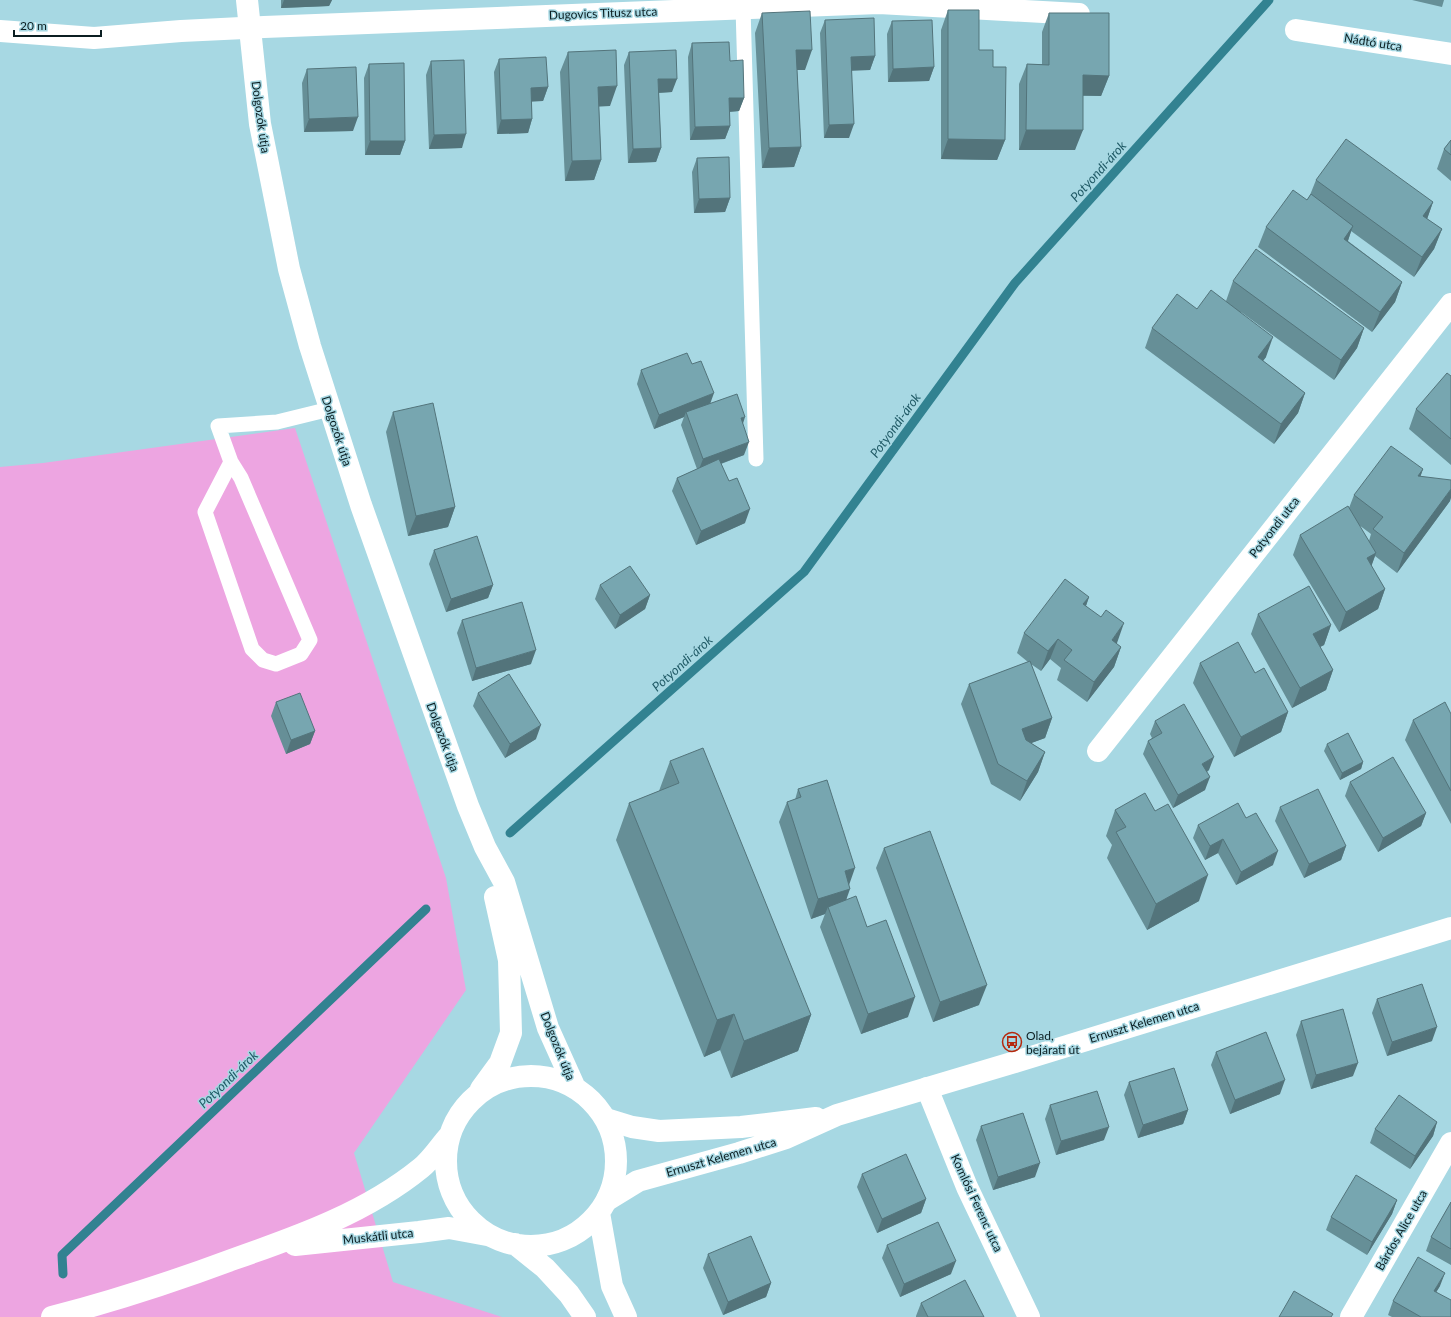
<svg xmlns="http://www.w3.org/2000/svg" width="1451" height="1317" viewBox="0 0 1451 1317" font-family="Lato,sans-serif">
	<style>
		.green { fill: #eda5e1 }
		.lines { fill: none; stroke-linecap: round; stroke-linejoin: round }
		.stream { stroke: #328291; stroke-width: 9 }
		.service { stroke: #fff; stroke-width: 15 }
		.minor { stroke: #fff; stroke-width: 22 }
		.tertiary { stroke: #fff; stroke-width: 22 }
		.secondary { stroke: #fff; stroke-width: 22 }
		.wall { fill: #668f97; fill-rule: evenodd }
		.shaded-wall { fill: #53747b }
		.building { fill: #77a6b0; stroke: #53747b }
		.labels { text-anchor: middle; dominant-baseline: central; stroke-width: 3; stroke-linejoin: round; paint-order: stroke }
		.street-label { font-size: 12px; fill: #0b1e22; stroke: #a7d8e3 }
		.poi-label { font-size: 12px; fill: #0b1e22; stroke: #a7d8e3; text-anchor: start }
		.water-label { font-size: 13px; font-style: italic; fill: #215b67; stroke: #a7d8e3 }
	</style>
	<rect width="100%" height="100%" fill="#a7d8e3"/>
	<path class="green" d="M295,428L446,878L466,990L354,1153L393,1282L502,1317H0V467L43,463Z"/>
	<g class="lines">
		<path class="stream" d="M510,833L804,572L1015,283L1269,0
			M63,1274L62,1255L426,909"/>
		<path class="service" d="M743,7L756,459
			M231,462L241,478L310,640L301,654L276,664L263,660L252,649L205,512L231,462L218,426L277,422L330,409"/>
		<path class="minor" d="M1296,30L1451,54
			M0,31L94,38L181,31L264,27L879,3L1079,14
			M1098,751L1451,304
			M927,1088L967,1187L1029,1317
			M1351,1317L1451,1143"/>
		<path class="tertiary" d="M606,1119L632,1127L659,1131L741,1127L816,1118
			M607,1200L638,1181L739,1153L786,1138L837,1115L1015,1062L1451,928"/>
		<path class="secondary" d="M247,0L260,124L289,269L310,346L361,505L468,806L485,847L504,882L548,1028L575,1088
			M446 1161a85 85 0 1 1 170 0a85 85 0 1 1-170 0Z
			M481,1089L500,1063L511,1033L509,960L495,897
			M599,1213L612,1286L626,1317
			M515,1244L545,1268L569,1294L585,1317
			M295,1245L419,1232L449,1228L487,1235
			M52,1317C114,1301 175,1281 234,1259C300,1236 367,1212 421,1168C432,1159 440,1146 449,1136"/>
	</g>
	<path class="wall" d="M281,0H332L329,6L281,8Z
		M1412,0H1444L1442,7Z
		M948,10L979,50L993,67L1005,140L997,160L941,159V30Z
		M762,13L805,70H797L801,147L794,167L762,168L755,33Z
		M1049,13L1109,76L1101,96H1083L1075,150H1019V84L1027,64H1042V32Z
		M825,20L875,56L870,70H852L849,138H824L820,33Z
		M892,21L934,67L929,81L888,82L887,34Z
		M692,43L730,61L744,98L739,111L730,112V126L725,139L690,140L688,57Z
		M568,52L610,106H599L601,160L594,180L565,181L560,72Z
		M629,52L672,92L659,93L661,148L656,162L628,163L624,65Z
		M499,59L548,87L543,101H532V119L528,133L497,134L494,72Z
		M431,61L462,148L429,149L426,75Z
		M369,64L405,141L400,155H365L364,78Z
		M307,69L353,131L304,132L302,83Z
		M1451,140V181L1437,169L1444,149Z
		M697,158L730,198L725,212L694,213L692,172Z
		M1316,180L1433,202L1427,219L1442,229L1434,249L1414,277L1351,231L1348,241L1402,282L1395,302L1372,332L1258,247L1266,227L1307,200L1310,195Z
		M1233,281L1364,328L1357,348L1334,380L1241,312L1266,357L1263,361L1305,393L1298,413L1274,444L1145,348L1152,328L1226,301Z
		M692,364L710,403L743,424L744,455L721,464L745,523L696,545L672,491L677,478L697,469L681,425L684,417L654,429L637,384L641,370Z
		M1451,376V465L1409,429L1416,409Z
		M393,412L455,507L448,527L408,536L386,432Z
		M1423,469L1420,477L1450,501L1397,573L1375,556L1371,566L1385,589L1378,609L1339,632L1293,555L1300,535L1349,508L1354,495ZM1359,525L1371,534L1369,541Z
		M434,550L493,585L488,598L446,612L429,564Z
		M600,585L650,595L645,609L615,629L595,599Z
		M1089,597L1086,606L1117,644L1121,647L1114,667L1087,702L1057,680L1061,668L1050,659L1041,671L1031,664L1052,718L1045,738L1031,743L1045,752L1038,772L1020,801L991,784L961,704L969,684L1028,662L1017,653L1024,633Z
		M1258,614L1331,625L1324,645L1320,647L1333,670L1326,690L1292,708L1251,634Z
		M462,620L531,664L472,681L457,633Z
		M1200,663L1255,673L1288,712L1281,732L1234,757L1193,683Z
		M478,693L536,739L505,758L473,706Z
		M276,702L315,731L310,744L286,754L271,716Z
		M1451,714V824L1405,740L1413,720Z
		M1155,721L1209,770L1207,772L1205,790L1173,808L1143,754L1148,741L1152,738L1150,734Z
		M1327,744L1363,762L1361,769L1340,780L1324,751Z
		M670,761L811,1015L798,1051L731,1078L720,1050L704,1057L616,840L629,803L659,791Z
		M1350,782L1426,813L1421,826L1378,852L1345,796Z
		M798,789L849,885L846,900L867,927L908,1017L861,1034L820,927L825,914L811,919L779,822L787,802L795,800Z
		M1280,807L1346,846L1341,860L1304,878L1275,821Z
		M1115,810L1199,901L1147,930L1107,858L1112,845L1106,836Z
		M1198,825L1273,865L1236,885L1218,853L1205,860L1193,838Z
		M884,848L979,1005L933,1022L876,868Z
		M1377,999L1432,1041L1387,1056L1372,1013Z
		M1301,1021L1353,1076L1311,1089L1296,1035Z
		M1216,1052L1280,1094L1230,1114L1211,1065Z
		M1129,1082L1188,1110L1183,1124L1138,1138L1124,1095Z
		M1050,1105L1104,1140L1056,1155L1045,1119Z
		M1437,1122L1433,1136L1410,1169L1370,1143L1375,1129Z
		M981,1126L1035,1177L993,1190L976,1140Z
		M862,1174L926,1199L921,1213L877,1233L857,1187Z
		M1397,1200L1392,1214L1367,1255L1326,1230L1331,1217Z
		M1451,1202V1265L1426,1251L1431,1237Z
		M887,1245L951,1274L900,1297L882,1258Z
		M708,1254L771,1283L766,1297L723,1315L703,1268Z
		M1440,1286L1436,1292L1451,1317H1392L1388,1315L1393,1301Z
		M921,1303L984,1317H916V1316Z"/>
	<path class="shaded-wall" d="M284,0H332L329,6L281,8Z
		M796,50H812L805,70H789Z
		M875,56L870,70L847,71L851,57Z
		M934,67L929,81L888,82L893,69Z
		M1083,75L1109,76L1101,96L1076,95Z
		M658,79H677L672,92L653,93Z
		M617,86L610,106L591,107L598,87Z
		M548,87L543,101L526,102L531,88Z
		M729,98H744L739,111L724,112Z
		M358,117L353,131L304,132L309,119Z
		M532,119L528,133L497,134L501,120Z
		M854,124L849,138H824L829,125Z
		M730,126L725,139L690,140L695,127Z
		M1026,130H1083L1075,150H1019Z
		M466,134L462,148L429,149L434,135Z
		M948,139L1005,140L997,160L941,159Z
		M370,141H405L400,155H365Z
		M801,147L794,167L762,168L769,148Z
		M661,148L656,162L628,163L633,149Z
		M601,160L594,180L565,181L572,161Z
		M730,198L725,212L694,213L699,199Z
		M1433,202L1426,222L1423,216Z
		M1353,226L1346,246L1344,239Z
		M1442,229L1434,249L1414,277L1422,257Z
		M1402,282L1395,302L1372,332L1380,312Z
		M1364,328L1357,348L1334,380L1341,360Z
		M1273,337L1266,357L1250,377L1258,357Z
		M714,393L709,407L686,412L684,417L654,429L659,415Z
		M1305,393L1298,413L1274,444L1281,424Z
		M745,417L741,430V418Z
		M749,442L744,455L698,472L703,459Z
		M1423,469L1416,489L1418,476Z
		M1451,489V498L1450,501L1397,573L1404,553Z
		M455,507L448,527L408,536L416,516Z
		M750,509L745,523L696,545L701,531Z
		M1376,553L1369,573L1367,558Z
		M493,585L488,598L446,612L451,599Z
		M1385,589L1378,609L1339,632L1346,612Z
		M650,595L645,609L615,629L620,615Z
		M1089,597L1082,617L1083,604Z
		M1124,623L1117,643L1105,660L1112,640Z
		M1331,625L1324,645L1306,654L1313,634Z
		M1058,639L1050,659L1041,671L1048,651Z
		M1121,647L1114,667L1087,702L1094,682Z
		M536,650L531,664L472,681L476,668Z
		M1333,670L1326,690L1292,708L1300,688Z
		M1288,712L1281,732L1234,757L1241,737Z
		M1052,718L1045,738L1015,749L1022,729Z
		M541,725L536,739L505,758L510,744Z
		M315,731L310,744L286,754L291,740Z
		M1045,752L1038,772L1020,801L1027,781Z
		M1214,757L1209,770L1197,777L1202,764Z
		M1363,762L1361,769L1340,780L1342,773Z
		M1210,777L1205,790L1173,808L1178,795Z
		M1426,813L1421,826L1378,852L1383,838Z
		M1223,839L1218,853L1205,860L1210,846Z
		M1346,846L1341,860L1304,878L1309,864Z
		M1278,851L1273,865L1236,885L1241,872Z
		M855,868L848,888L845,871Z
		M1208,875L1199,901L1147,930L1156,904Z
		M850,889L843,909L828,907L825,914L811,919L818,899Z
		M987,985L979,1005L933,1022L940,1002Z
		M915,997L908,1017L861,1034L868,1014Z
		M734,1014L720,1050L704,1057L717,1020Z
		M811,1015L798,1051L731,1078L744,1041Z
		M1437,1027L1432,1041L1387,1056L1392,1042Z
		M1358,1063L1353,1076L1311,1089L1316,1075Z
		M1285,1080L1280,1094L1230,1114L1235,1100Z
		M1188,1110L1183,1124L1138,1138L1143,1125Z
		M1437,1122L1433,1136L1410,1169L1415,1156Z
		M1109,1127L1104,1140L1056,1155L1061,1141Z
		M1040,1163L1035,1177L993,1190L998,1177Z
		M926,1199L921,1213L877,1233L882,1219Z
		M1397,1200L1392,1214L1367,1255L1372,1242Z
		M956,1261L951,1274L900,1297L904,1284Z
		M1445,1273L1440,1286L1429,1304L1434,1291Z
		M771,1283L766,1297L723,1315L728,1302Z"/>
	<path class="building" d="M948,10H979V50H993V67H1006L1005,140L948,139Z
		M810,11L812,50H796L801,147L769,148L762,13Z
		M1049,13H1109V76L1083,75V130H1026L1027,64L1049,65Z
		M874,18L875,56L851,57L854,124L829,125L825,20Z
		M932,20L934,67L893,69L892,21Z
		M729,42L730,61L743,60L744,98H729L730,126L695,127L692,43Z
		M616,50L617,86L598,87L601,160L572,161L568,52Z
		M676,50L677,79H658L661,148L633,149L629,52Z
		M546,57L548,87L531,88L532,119L501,120L499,59Z
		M464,60L466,134L434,135L431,61Z
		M404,63L405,141H370L369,64Z
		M356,67L358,117L309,119L307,69Z
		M1346,139L1433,202L1423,216L1442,229L1422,257L1316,180Z
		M1451,140V155L1444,149Z
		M729,157L730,198L699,199L697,158Z
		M1293,190L1307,200L1311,194L1353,226L1344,239L1402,282L1380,312L1266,227Z
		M1256,249L1364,328L1341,360L1233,281Z
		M1211,290L1273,337L1258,357L1305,393L1281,424L1152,328L1177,294L1197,309Z
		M687,353L692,364L701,361L714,393L659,415L641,370Z
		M1447,373L1451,376V439L1416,409Z
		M737,394L745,417L741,418L749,442L703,459L686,412Z
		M433,403L455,507L416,516L393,412Z
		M1391,446L1423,469L1418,476L1451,480V489L1404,553L1373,529L1383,517L1354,495Z
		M719,459L729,481L737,478L750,509L701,531L677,478Z
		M1348,506L1376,553L1367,558L1385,589L1346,612L1300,535Z
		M477,536L493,585L451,599L434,550Z
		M630,566L650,595L620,615L600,585Z
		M1065,579L1089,597L1083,604L1101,617L1106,610L1124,623L1112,640L1121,647L1094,682L1064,660L1072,650L1058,639L1048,651L1024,633Z
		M1309,586L1331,625L1313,634L1333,670L1300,688L1258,614Z
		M522,602L536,650L476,668L462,620Z
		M1238,642L1255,673L1264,668L1288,712L1241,737L1200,663Z
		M1030,661L1052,718L1022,729L1026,740L1045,752L1027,781L998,764L969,684Z
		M509,674L541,725L510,744L478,693Z
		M300,693L315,731L291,740L276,702Z
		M1445,702L1451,714V791L1413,720Z
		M1184,704L1214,757L1202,764L1210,777L1178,795L1148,741L1162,733L1155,721Z
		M1348,733L1363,762L1342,773L1327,744Z
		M703,748L811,1015L744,1041L734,1014L717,1020L629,803L679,783L670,761Z
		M1393,757L1426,813L1383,838L1350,782Z
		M827,780L855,868L845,871L850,889L818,899L787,802L801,797L798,789Z
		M1318,789L1346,846L1309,864L1280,807Z
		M1145,793L1155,811L1168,804L1208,875L1156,904L1116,832L1126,827L1115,810Z
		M1238,803L1246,818L1256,813L1278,851L1241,872L1223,839L1210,846L1198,825Z
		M930,831L987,985L940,1002L884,848Z
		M856,896L867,927L886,920L915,997L868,1014L828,907Z
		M1422,984L1437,1027L1392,1042L1377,999Z
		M1343,1009L1358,1063L1316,1075L1301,1021Z
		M1266,1032L1285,1080L1235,1100L1216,1052Z
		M1174,1068L1188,1110L1143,1125L1129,1082Z
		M1097,1091L1109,1127L1061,1141L1050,1105Z
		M1399,1095L1437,1122L1415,1156L1375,1129Z
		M1023,1113L1040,1163L998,1177L981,1126Z
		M906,1154L926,1199L882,1219L862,1174Z
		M1356,1175L1397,1200L1372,1242L1331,1217Z
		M1451,1202V1249L1431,1237Z
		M938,1222L956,1261L904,1284L887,1245Z
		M751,1236L771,1283L728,1302L708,1254Z
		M1418,1257L1445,1273L1434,1291L1451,1300V1317H1421L1393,1301Z
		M965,1280L984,1317H928L921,1303Z
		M1294,1291L1333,1314L1331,1317H1279Z"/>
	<defs>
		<symbol id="bus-ring" viewBox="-11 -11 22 22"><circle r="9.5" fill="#a7d8e3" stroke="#b5290e" stroke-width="1.5"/><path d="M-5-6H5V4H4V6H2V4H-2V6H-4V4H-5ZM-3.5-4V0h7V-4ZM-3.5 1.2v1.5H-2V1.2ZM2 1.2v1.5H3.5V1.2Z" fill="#b5290e"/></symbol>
	</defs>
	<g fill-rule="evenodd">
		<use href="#bus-ring" x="1001" y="1031" width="22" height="22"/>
	</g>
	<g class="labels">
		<g class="street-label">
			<text transform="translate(603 13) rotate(-2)">Dugovics Titusz utca</text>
			<text transform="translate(1373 42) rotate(9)">Nádtó utca</text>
			<text transform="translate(261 117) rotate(82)">Dolgozók útja</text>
			<text transform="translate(337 431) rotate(72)">Dolgozók útja</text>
			<text transform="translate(1274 527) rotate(-52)">Potyondi utca</text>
			<text transform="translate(443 737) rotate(70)">Dolgozók útja</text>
			<text transform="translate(1144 1022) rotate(-17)">Ernuszt Kelemen utca</text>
			<text transform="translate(558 1046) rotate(68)">Dolgozók útja</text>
			<text transform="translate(721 1157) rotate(-16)">Ernuszt Kelemen utca</text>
			<text transform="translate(977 1203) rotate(65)">Komlósi Ferenc utca</text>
			<text transform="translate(1401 1230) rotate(-60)">Bárdos Alice utca</text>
			<text transform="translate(378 1236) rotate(-6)">Muskátli utca</text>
		</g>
		<g class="poi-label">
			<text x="1026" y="1035">Olad,<tspan x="1026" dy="14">bejárati út</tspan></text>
		</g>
		<g class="water-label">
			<text transform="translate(1098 171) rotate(-48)">Potyondi-árok</text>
			<text transform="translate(895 425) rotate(-54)">Potyondi-árok</text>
			<text transform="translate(682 663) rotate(-42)">Potyondi-árok</text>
			<text transform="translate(228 1079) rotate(-44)">Potyondi-árok</text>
		</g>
	</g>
	<path d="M14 30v6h87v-6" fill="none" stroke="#0b1e22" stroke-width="2"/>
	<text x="20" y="30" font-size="12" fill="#0b1e22" stroke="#a7d8e3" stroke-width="3" paint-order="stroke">20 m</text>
</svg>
